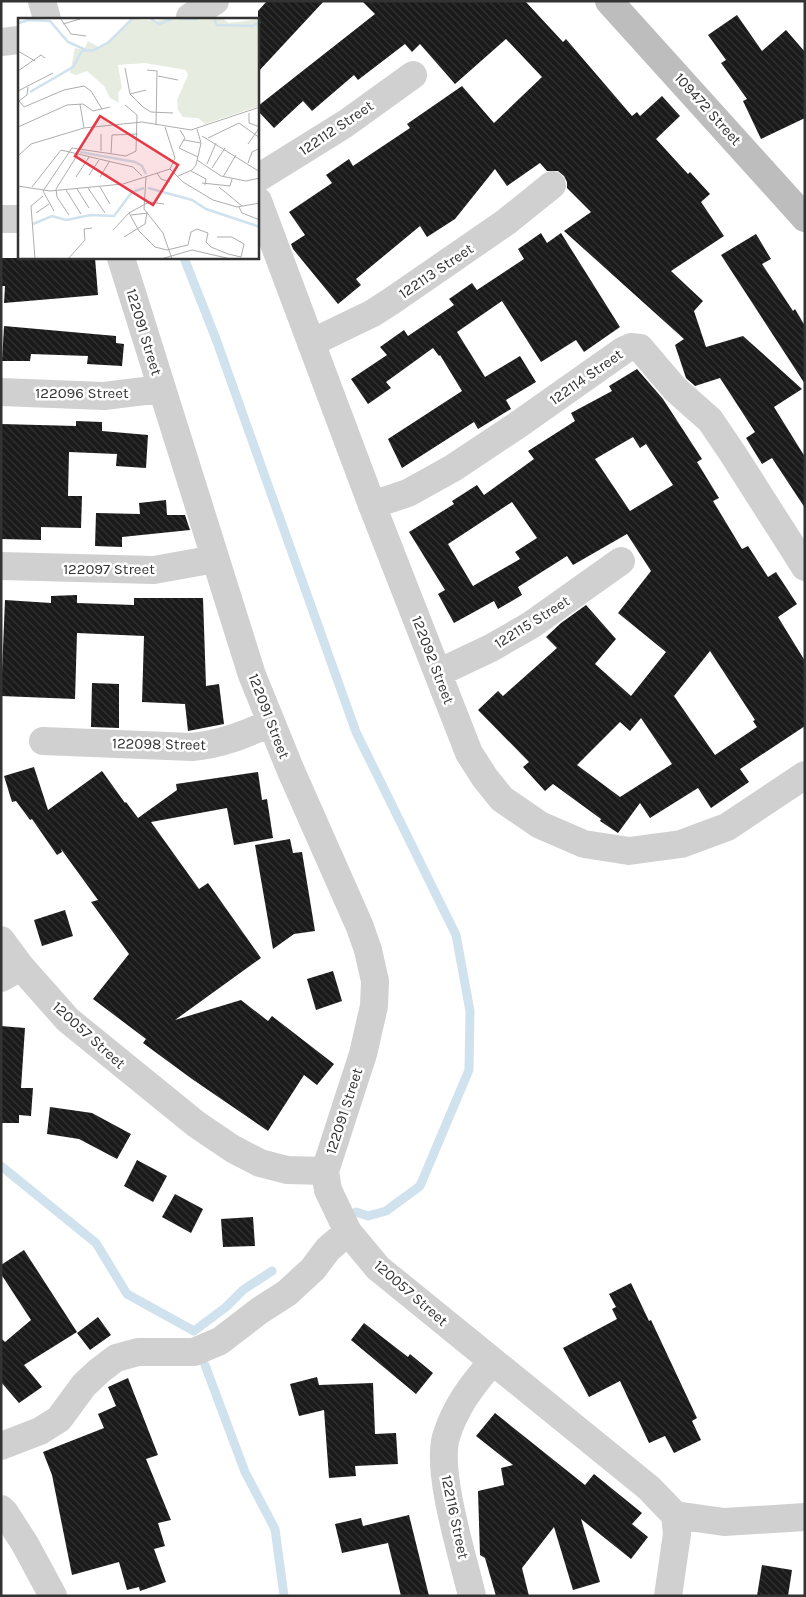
<svg xmlns="http://www.w3.org/2000/svg" width="806" height="1597" viewBox="0 0 806 1597" font-family="Karla,sans-serif">
	<style>
		.lines { fill: none; stroke-linecap: round; stroke-linejoin: round }
		.stream { stroke: #cfe2ee; stroke-width: 9 }
		.building { fill: url(#building-back-hatch); fill-rule: evenodd }
		.street { stroke: #d0d0d0; stroke-width: 28 }
		.secondary { stroke: #bdbdbd; stroke-width: 28 }
		.labels { text-anchor: middle; dominant-baseline: central; stroke-width: 5; stroke-linejoin: round; paint-order: stroke }
		.street-label { font-size: 15px; fill: #333; stroke: #fff }
		.inset-river { fill: none; stroke: #cfe2ee; stroke-width: 2.5 }
		.inset-road { fill: none; stroke: #adadad; stroke-width: 1 }
		.view { fill: #e63946; fill-opacity: 0.15; stroke: #e63946; stroke-width: 2.5 }
		.inset-edge { fill: none; stroke: #333; stroke-width: 2.5 }
	</style>
	<defs>
		<pattern id="building-back-hatch" width="6" height="6" patternUnits="userSpaceOnUse" patternTransform="scale(1.25)"><rect width="6" height="6" fill="#1a1a1a"/><path d="M-1 5l2 2M0 0l6 6M5-1l2 2" fill="none" stroke="#333"/></pattern>
	</defs>
	<rect width="100%" height="100%" fill="#fff"/>
	<g class="lines">
		<path class="stream" d="M184,258L216,339L356,732L456,935L470,1011L469,1070L420,1186L386,1211L368,1216L356,1212
			M1,1166L96,1243L127,1294L194,1331L226,1307L243,1290L272,1271
			M205,1365L245,1472L275,1529L284,1596"/>
	</g>
	<path class="building" d="M267,1H324L258,72V11Z
		M362,1H525L563,42L566,39L632,116L637,112L640,116L662,96L680,116L656,139L688,174L690,172L710,194L701,202L724,236L671,271L703,301L694,311L706,347L743,336L802,389L774,407L805,457V508L772,458L762,464L746,438L755,432L720,378L695,386L686,378L675,345L684,339L564,231L591,212L567,188V182L564,176L558,171H547L540,163L507,186L495,169L455,219L427,237L420,226L356,279L361,285L338,304L293,249L291,244L305,235L289,212L332,183L326,175L349,159L353,166L410,128L407,124L462,86L494,123L542,77L506,39L455,84L420,44L412,52L405,44L358,80L354,75L312,111L303,101L274,128L258,111V106L375,14Z
		M737,15L762,51L786,30L805,52V118L761,139L743,101L747,99L721,63L726,60L708,35Z
		M541,233L547,243L561,233L620,327L584,352L576,340L541,362L502,301L457,332L485,377L520,356L536,382L506,400L511,409L478,429L474,422L402,468L388,439L462,391L440,355L439,356L433,348L386,382L391,388L368,404L351,379L387,355L380,347L404,330L408,336L454,305L449,299L472,283L477,290L524,259L518,249Z
		M756,234L771,259L762,264L793,311L795,309L805,326V384L721,255Z
		M1,258H95L98,295L4,303L5,286H1Z
		M4,326L116,336V343L124,344L122,366L87,364L88,356L31,354L30,361H2Z
		M637,369L663,399L702,459L697,462L719,498L713,501L742,549L748,546L768,577L776,572L797,604L778,617L805,661V726L740,769L749,782L711,808L698,788L650,818L640,803L618,833L600,821L601,819L553,784L545,791L523,767L529,762L478,710L498,691L503,696L557,648L546,637L561,623L586,605L616,639L595,664L631,696L666,652L618,613L651,571L627,534L573,565L567,556L518,587L522,595L498,609L494,601L454,623L438,594L445,590L409,532L454,504L452,501L477,485L484,495L534,459L528,451L575,421L571,413L612,391L609,386ZM633,437L640,448L646,444L673,485L630,511L595,459ZM512,502L537,538L515,552L520,559L473,586L448,544ZM710,651L755,720L753,721L757,727L715,755L674,696ZM641,718L672,764L620,797L577,765L620,722L630,731Z
		M76,421L102,422V431L148,435L146,468L116,466L117,454L69,452L68,496H82L81,528L41,527V540L1,539V424L76,426Z
		M166,500L167,515H185L190,530L122,537V547L95,546L96,513L140,514L139,503Z
		M77,595V603L134,605V598H203L206,686L219,684L224,724L188,731L185,704L142,702L144,636L77,633L75,699L1,696L5,600L51,603V596Z
		M92,683L119,684V728L91,727Z
		M34,767L48,810L102,771L125,803L126,802L138,818L177,790L176,784L258,772L262,800L267,799L273,838L234,845L227,808L151,822L199,889L208,883L261,958L175,1020L241,1000L268,1021L272,1016L334,1064L317,1085L304,1075L268,1131L192,1079L143,1043L146,1039L93,999L129,954L91,902L98,900L61,849L62,852L57,855L32,819L30,820L16,801L12,802L4,776Z
		M290,839L293,853L302,852L315,931L294,934L273,949L255,845Z
		M65,910L73,936L42,946L34,920Z
		M333,971L342,1001L316,1010L307,979Z
		M1,1026L25,1028L21,1088H33L31,1116L19,1115V1123H1Z
		M50,1107L92,1113L131,1134L117,1159L79,1139L47,1134Z
		M137,1160L167,1176L153,1202L124,1186Z
		M175,1194L203,1209L191,1233L162,1217Z
		M253,1217L255,1246L223,1247L221,1219Z
		M24,1250L77,1332L24,1365L42,1387L19,1403L1,1382V1338L5,1342L31,1320L1,1274V1265Z
		M631,1283L649,1321L651,1320L697,1418L692,1421L701,1440L674,1453L665,1436L649,1443L620,1381L589,1397L563,1348L617,1319L612,1309L616,1307L609,1294Z
		M98,1317L111,1335L90,1350L77,1333Z
		M364,1323L408,1357L410,1354L433,1373L416,1394L351,1340Z
		M317,1377L319,1385L373,1383L375,1434L396,1433L398,1464L355,1466L356,1476L329,1478L324,1410L299,1416L290,1384Z
		M128,1378L158,1455L146,1459L171,1520L158,1523L165,1546L154,1549L166,1582L140,1591L139,1587L127,1590L119,1562L72,1575L52,1475L43,1452L104,1428L98,1414L116,1406L108,1387Z
		M495,1413L585,1485L594,1474L642,1513L632,1524L648,1537L631,1559L581,1519L600,1582L573,1590L554,1527L522,1568L529,1596H496L485,1558L480,1555L478,1491L504,1485L501,1468L513,1465L476,1436Z
		M409,1515L429,1596H401L388,1543L342,1553L335,1524L361,1518L363,1526Z
		M762,1565L792,1570L788,1596H757Z"/>
	<g class="lines">
		<path class="street" d="M42,1L47,19
			M190,17L215,1
			M1,42L19,40
			M258,178L345,124L413,75
			M258,201L372,505L469,753L485,778L502,799L540,825L584,844L629,851L681,844L727,827L805,775
			M1,219H19
			M121,258L252,675L291,771L360,927L368,950L375,981L374,1006L363,1054L325,1171L328,1190L348,1232L378,1268L649,1488L675,1515L724,1522L805,1517
			M311,343L373,313L393,300L506,222L552,185
			M1,392L104,396L161,389
			M372,505L408,493L453,468L519,424L624,350L631,347L640,348L675,389L710,420L733,454L805,567
			M1,566L154,570L215,559
			M438,673L491,648L531,625L621,561
			M43,741L192,747C222,744 243,735 271,723
			M1,940L21,967L68,1020L196,1124L233,1149L260,1163L287,1170L325,1171
			M1,978L21,967
			M1,1446L40,1431L59,1419L84,1385L99,1371L116,1358L138,1352H194L220,1341L259,1311L287,1293L313,1269L328,1249L348,1232
			M1,1509L5,1513L25,1544L53,1596
			M472,1596C463,1557 436,1473 446,1437C455,1407 472,1385 492,1362
			M668,1596L677,1534L675,1515"/>
		<path class="secondary" d="M609,1L805,218"/>
	</g>
	<g class="labels">
		<g class="street-label">
			<text transform="translate(708 109) rotate(48)">109472 Street</text>
			<text transform="translate(336 128) rotate(-34)">122112 Street</text>
			<text transform="translate(436 271) rotate(-34)">122113 Street</text>
			<text transform="translate(144 332) rotate(73)">122091 Street</text>
			<text transform="translate(586 377) rotate(-35)">122114 Street</text>
			<text x="82" y="393">122096 Street</text>
			<text x="109" y="569">122097 Street</text>
			<text transform="translate(532 622) rotate(-32)">122115 Street</text>
			<text transform="translate(433 660) rotate(69)">122092 Street</text>
			<text transform="translate(269 716) rotate(69)">122091 Street</text>
			<text transform="translate(159 744) rotate(1)">122098 Street</text>
			<text transform="translate(89 1035) rotate(42)">120057 Street</text>
			<text transform="translate(344 1111) rotate(-72)">122091 Street</text>
			<text transform="translate(411 1293) rotate(41)">120057 Street</text>
			<text transform="translate(455 1517) rotate(78)">122116 Street</text>
		</g>
	</g>
	<g transform="translate(18 18)">
		<rect width="241" height="241" fill="#fff"/>
		<path d="M116,1L137,3L146,1H205L211,5L241,1V88L187,106L180,100L165,99L160,92L159,82L170,57L168,52L127,45L100,47L104,70L100,75L101,85L92,80L86,68L69,53L58,57L52,55L57,30L66,32L70,23L82,30Z" fill="#e6ecdf"/>
		<path class="inset-river" d="M133,1L141,6L154,1M161,1H180M196,1L199,7L234,8L242,4M0,5L11,2L32,3L50,24L68,32M12,74L55,49L64,33L76,32L91,24L114,1M62,134L117,144L124,148L128,156M130,170L174,182L188,191L242,209M48,202L73,197L96,198L114,174L126,170M15,206L34,198L48,202"/>
		<path class="inset-road" d="M43,1L53,16L68,18M45,6L62,1M0,33L17,43M107,50L112,76L125,89L133,94L155,95M129,52L139,53L138,107M0,53L23,37L27,40M140,58L160,62M10,69L9,77L1,83L6,89L46,72L66,68L73,73L84,91M0,73L35,55M112,76L128,72M62,86L66,110M231,95V105L242,109M0,109L49,87L65,86L75,93L92,89M162,112L167,120L161,130L180,139M83,116V133M184,118L242,154M190,120L221,105L242,120M166,122L183,125M230,126L242,109M93,135L94,117L120,116M0,138L13,126L66,110L124,104L173,112L242,89M179,142L203,158L228,163L242,160M230,145L234,134L242,130M189,146L198,125M194,150L207,130M152,151L165,164L195,182L219,189L242,185M173,153L188,161L187,167M139,155L143,161L152,164M71,157L81,142M160,158L174,152L178,147L183,125L179,111M58,159L71,139M82,159L91,144M128,159L126,191L145,215L154,241M205,159L218,137M184,165L212,168L214,161M0,168L32,173L105,166L152,151L157,140L147,109M14,169L43,132L115,149L124,158M82,169L92,186M201,169L224,188M70,170L87,195M59,171L71,190M48,172L63,196M146,186L131,184L111,195L121,213L137,229L149,232L170,227L173,214L179,211L190,215L188,224L193,229L210,236M221,189L224,195L242,202M36,193L25,173L54,130L108,138L118,133L119,97L107,87M18,195L31,186M51,197L39,179L38,171L60,136M113,197L130,195M95,212L111,195M106,219L127,206L129,195M199,219H214L226,226L223,239L210,236M17,241L13,188L25,178M50,241L67,222L66,211L74,210M143,241L174,232L213,241"/>
		<path class="view" d="M82,98L160,147L135,187L57,138Z"/>
		<rect width="241" height="241" class="inset-edge"/>
	</g>
	<rect width="806" height="1597" fill="none" stroke="#333333" stroke-width="5"/>
</svg>
